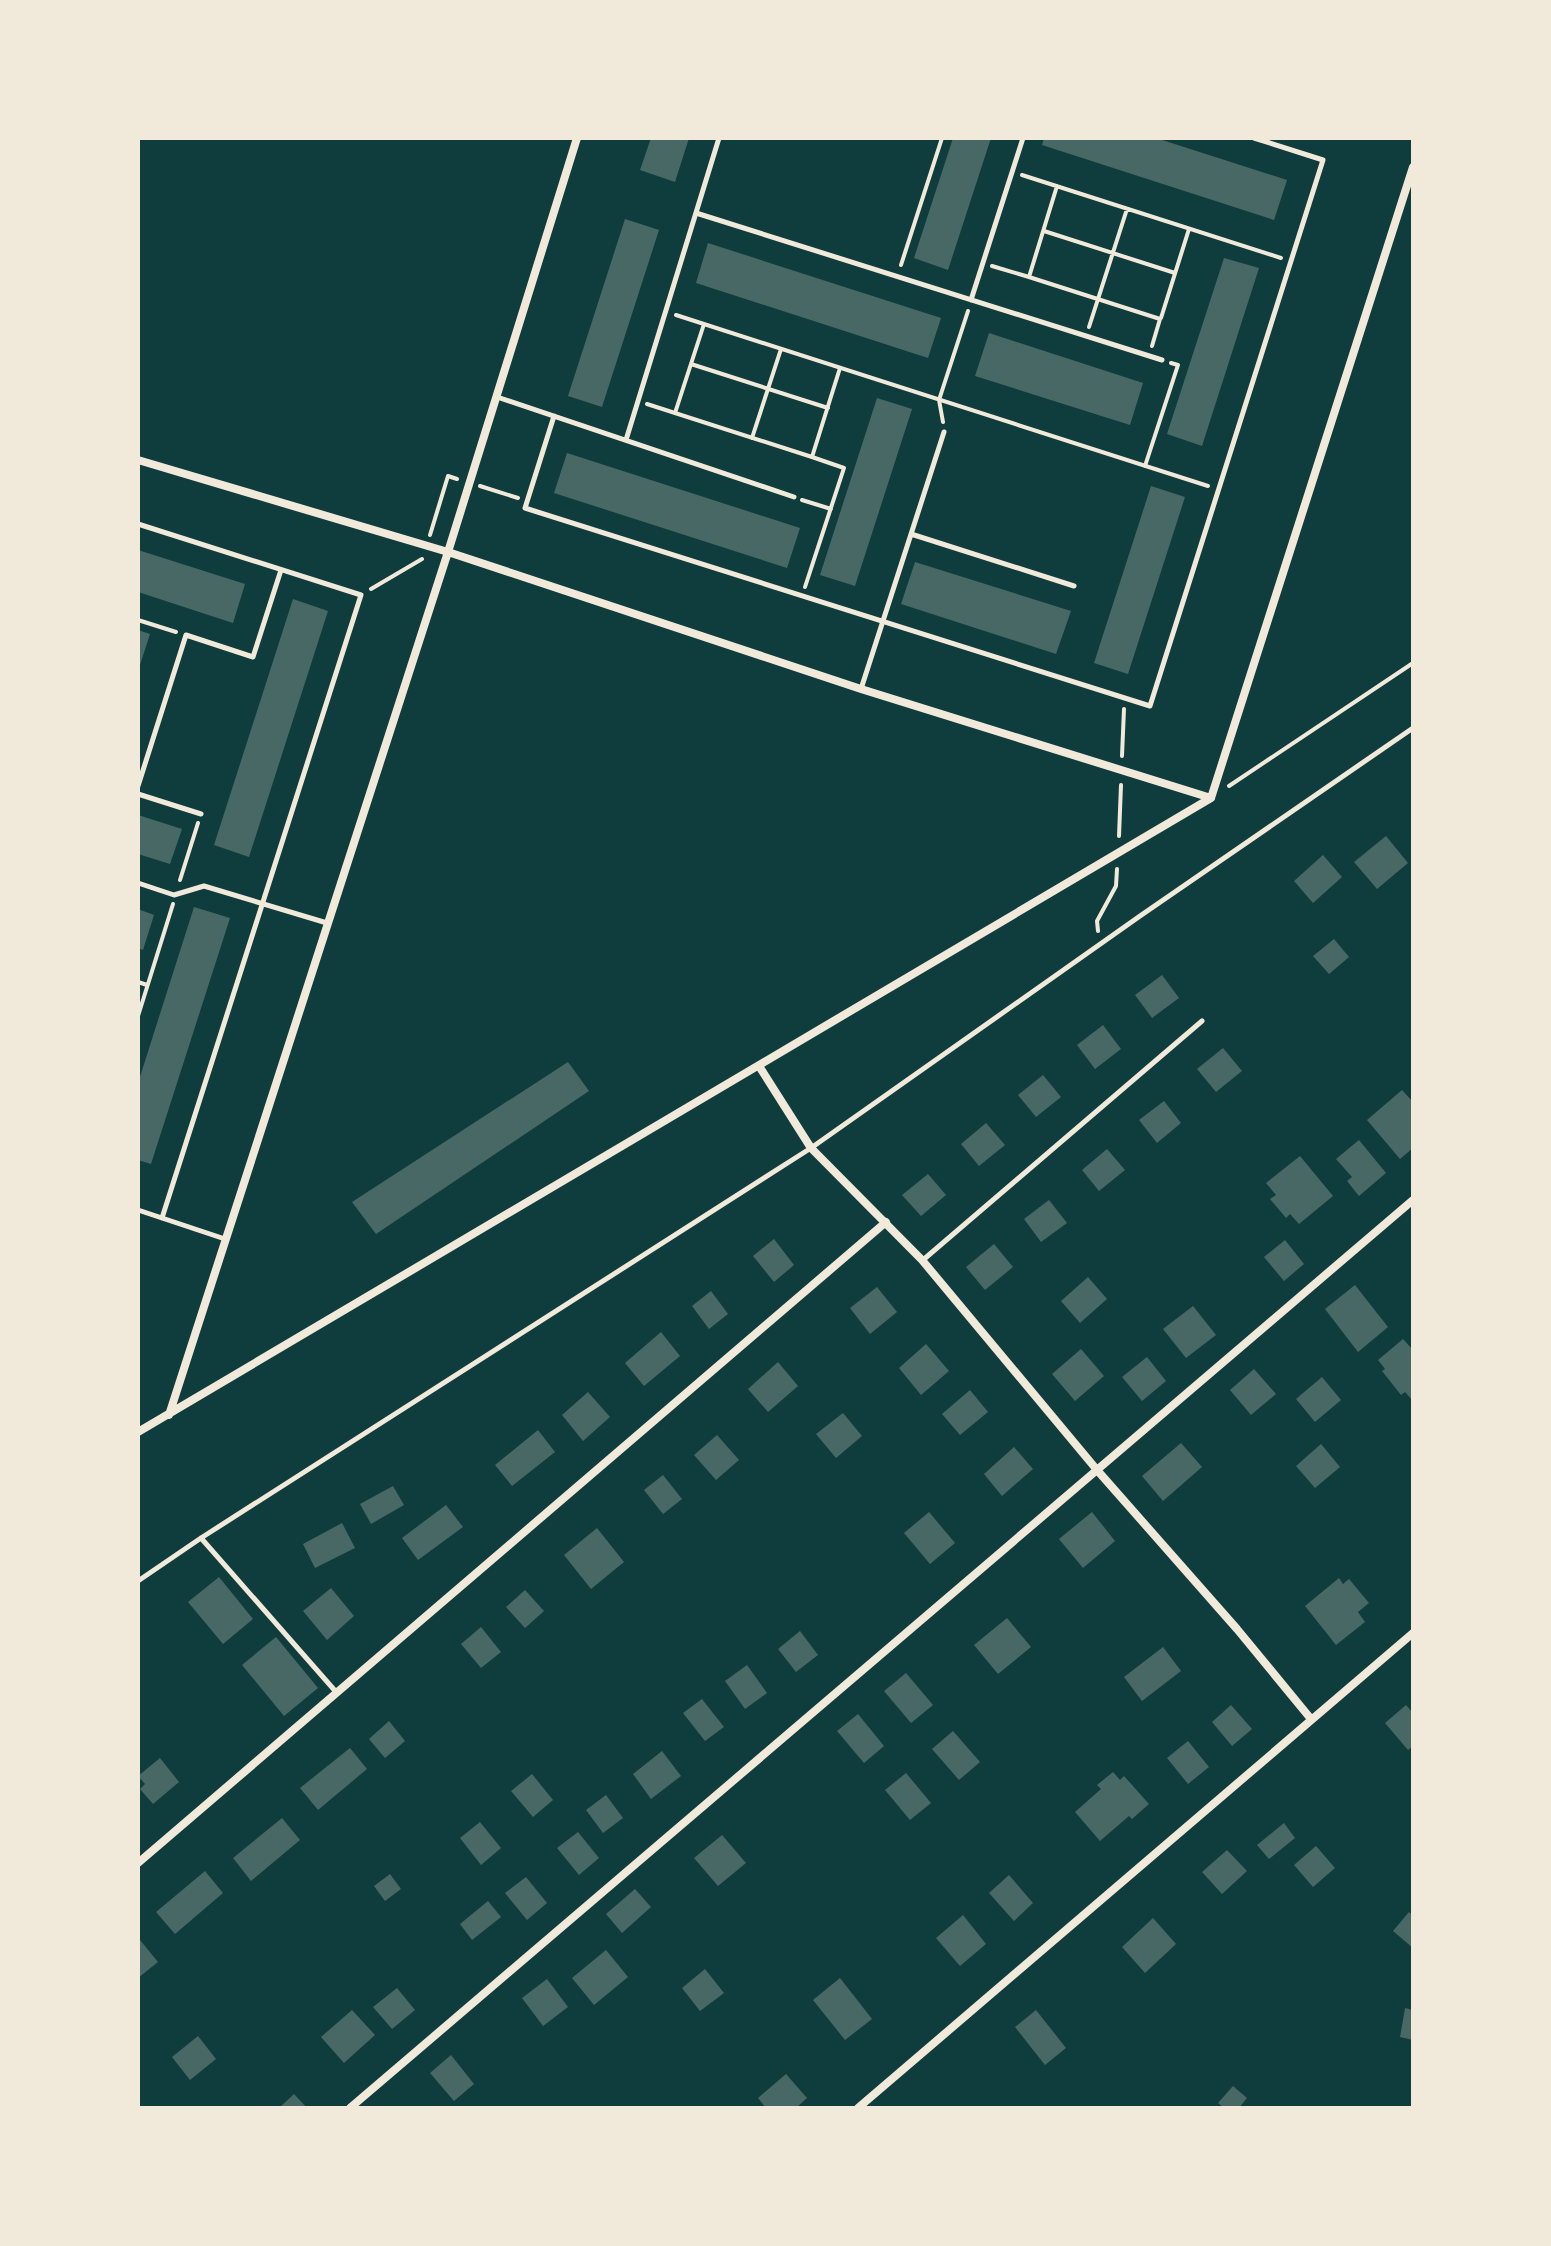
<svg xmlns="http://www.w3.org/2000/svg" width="1551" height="2246" viewBox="0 0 1551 2246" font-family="'Fira Sans Condensed',sans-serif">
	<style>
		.building { fill: #486865 }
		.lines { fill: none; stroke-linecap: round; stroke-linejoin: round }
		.path { stroke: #f1e9da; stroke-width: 4 }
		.service { stroke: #f1e9da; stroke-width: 5 }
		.minor { stroke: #f1e9da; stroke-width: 8 }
	</style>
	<rect width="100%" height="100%" fill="#0f3d3e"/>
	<path class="building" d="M651,138H689L675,182L640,170Z
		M953,138H991L948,270L914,258Z
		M1044,138H1156L1287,180L1274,220L1042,145Z
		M625,219L659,230L602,407L568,396Z
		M708,243L941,318L928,358L696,283Z
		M1224,258L1259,268L1202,446L1167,434Z
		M989,333L1143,383L1130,425L975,376Z
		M877,398L912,409L855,586L820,575Z
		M567,453L800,528L787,568L554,493Z
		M1151,486L1185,497L1128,674L1094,663Z
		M138,550L245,584L233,623L138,592Z
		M915,562L1071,611L1056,654L901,604Z
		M293,599L328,611L249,857L214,845Z
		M138,630L150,634L139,668H138Z
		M138,815L182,829L170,864L138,854Z
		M1386,836L1408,863L1377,889L1354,862Z
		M1323,855L1342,877L1313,903L1294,881Z
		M194,907L230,918L151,1164L138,1160V1083Z
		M138,909L154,915L143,950L138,948Z
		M1334,939L1349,957L1329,974L1313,956Z
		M1162,975L1179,998L1152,1018L1135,995Z
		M1103,1025L1121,1049L1095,1069L1077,1045Z
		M1223,1048L1242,1071L1216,1092L1197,1069Z
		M568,1062L589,1091L376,1234L352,1202Z
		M1043,1075L1061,1097L1036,1117L1018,1095Z
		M1402,1090L1413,1102V1148L1400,1159L1367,1120Z
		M1164,1101L1181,1123L1157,1143L1139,1120Z
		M986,1123L1005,1145L979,1166L961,1144Z
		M1359,1140L1386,1173L1359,1196L1347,1181L1352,1177L1336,1159Z
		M1107,1149L1125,1170L1099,1191L1082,1170Z
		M1300,1156L1333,1196L1299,1224L1290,1214L1286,1218L1270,1199L1276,1195L1266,1183Z
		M928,1174L946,1195L921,1216L902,1195Z
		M1049,1200L1067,1223L1041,1242L1024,1219Z
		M774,1239L794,1265L774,1282L753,1256Z
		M1285,1240L1304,1264L1284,1281L1264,1257Z
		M994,1244L1013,1267L985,1290L966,1267Z
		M1088,1277L1107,1299L1080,1323L1061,1301Z
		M1355,1285L1388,1327L1358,1352L1325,1309Z
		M877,1287L897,1312L870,1334L850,1308Z
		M711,1291L728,1314L709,1329L692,1306Z
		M1193,1306L1216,1335L1186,1358L1163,1329Z
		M661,1332L680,1356L644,1386L625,1363Z
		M1403,1339L1413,1350V1401L1405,1392L1401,1395L1382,1371L1385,1369L1378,1360Z
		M926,1344L949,1371L921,1395L899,1368Z
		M1081,1349L1104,1376L1075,1401L1052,1374Z
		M1147,1357L1166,1381L1142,1401L1122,1377Z
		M778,1362L798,1386L768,1412L748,1389Z
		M1254,1369L1276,1394L1251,1415L1230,1390Z
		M1322,1377L1341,1400L1315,1422L1296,1399Z
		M970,1390L988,1412L960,1435L942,1414Z
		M588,1392L610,1417L583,1441L562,1415Z
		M843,1413L862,1436L836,1458L816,1434Z
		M538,1430L555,1452L512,1486L495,1465Z
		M717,1435L739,1460L716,1480L694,1455Z
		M1181,1443L1202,1467L1163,1501L1142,1476Z
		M1321,1444L1340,1467L1315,1488L1296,1466Z
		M1014,1447L1033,1469L1002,1496L984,1474Z
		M663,1475L682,1499L663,1514L644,1490Z
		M393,1486L404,1505L371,1524L360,1504Z
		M446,1505L463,1527L418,1560L402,1538Z
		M929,1512L955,1543L930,1564L904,1533Z
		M1092,1512L1115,1541L1083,1568L1059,1539Z
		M342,1523L355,1548L315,1568L303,1544Z
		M597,1528L624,1562L591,1589L564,1555Z
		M219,1577L253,1619L223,1644L188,1602Z
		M1339,1578L1343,1584L1349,1579L1369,1603L1358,1612L1365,1622L1336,1645L1305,1606Z
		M331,1588L354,1616L327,1640L303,1611Z
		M525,1590L544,1611L525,1628L506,1607Z
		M1007,1618L1031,1647L998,1674L974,1645Z
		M481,1627L501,1652L481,1668L461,1644Z
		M800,1631L818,1655L796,1672L778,1649Z
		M276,1637L318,1688L284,1716L242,1665Z
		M1163,1647L1181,1671L1142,1701L1124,1677Z
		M747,1665L767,1693L745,1709L725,1681Z
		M906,1673L933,1705L911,1723L884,1691Z
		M702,1699L724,1727L705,1741L683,1713Z
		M1231,1705L1252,1729L1232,1746L1212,1722Z
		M1406,1705L1413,1713V1746L1408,1750L1385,1723Z
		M858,1714L884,1746L864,1763L837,1731Z
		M389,1721L405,1741L385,1758L369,1739Z
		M953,1731L980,1762L959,1780L932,1749Z
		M1188,1741L1209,1767L1188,1784L1167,1758Z
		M350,1748L367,1769L318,1810L300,1788Z
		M662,1751L681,1776L651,1799L633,1774Z
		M160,1758L179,1782L153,1804L140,1789L145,1784L138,1776Z
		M1113,1772L1120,1780L1124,1776L1149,1804L1132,1819L1129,1816L1100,1841L1075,1812L1101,1789L1097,1785Z
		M906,1773L931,1803L910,1820L885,1790Z
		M532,1774L553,1800L533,1817L511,1791Z
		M606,1795L623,1818L603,1833L586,1810Z
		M282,1818L300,1840L251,1881L233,1858Z
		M480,1822L501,1848L481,1865L460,1838Z
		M1284,1823L1295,1838L1269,1859L1257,1845Z
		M578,1832L599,1858L579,1875L557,1848Z
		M722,1835L746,1863L718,1886L694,1858Z
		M1316,1846L1335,1868L1313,1887L1294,1865Z
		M1227,1850L1247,1871L1222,1894L1202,1872Z
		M205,1871L223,1893L175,1934L156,1912Z
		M390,1874L401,1889L385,1901L374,1886Z
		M1009,1875L1033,1903L1014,1921L989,1893Z
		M526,1877L547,1903L527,1920L505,1893Z
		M635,1889L651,1907L622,1933L606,1914Z
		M488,1901L501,1917L472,1940L460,1924Z
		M1409,1912L1413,1916V1948L1393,1931Z
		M963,1915L986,1944L960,1966L936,1938Z
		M1153,1918L1176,1944L1145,1973L1122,1947Z
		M140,1940L158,1962L138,1978V1942Z
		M606,1950L628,1977L594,2005L572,1978Z
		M705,1969L724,1993L700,2011L682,1988Z
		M840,1978L872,2019L845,2040L813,2000Z
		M547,1979L568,2007L543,2026L522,1998Z
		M397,1988L415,2010L392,2029L373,2007Z
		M1405,2008L1413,2010V2040L1400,2037Z
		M352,2010L375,2035L344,2063L321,2037Z
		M1036,2010L1066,2048L1045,2065L1015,2027Z
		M198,2036L216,2059L190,2080L172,2057Z
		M451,2055L474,2084L454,2101L430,2073Z
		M786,2074L807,2098L796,2108H766L758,2098Z
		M1233,2086L1247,2098L1239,2108H1224L1218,2103Z
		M294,2094L307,2108H279Z"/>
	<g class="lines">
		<path class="path" d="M1022,175L1281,258
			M1057,186L1029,277L1160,319L1152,346
			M1044,231L1175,273
			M901,265L942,138
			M992,266L1029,277
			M676,315L1208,486
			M1161,318L1189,229
			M1089,327L1127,209
			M691,364L828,408
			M647,404L812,457
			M675,413L704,324
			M943,422L939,400L968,311
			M752,438L781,349
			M1145,466L1178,365L1171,363
			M480,486L518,498
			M802,500L831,509
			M430,535L448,476L457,479
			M805,587L844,468L812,457L840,368
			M371,589L422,559
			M138,620L176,632
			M1122,756L1124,709
			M1229,786L1413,663
			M1119,836L1121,785
			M180,880L198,823
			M1098,931L1097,921L1116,886L1117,869
			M138,982L147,985
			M138,1016L173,904"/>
		<path class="service" d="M696,213L1162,360
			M971,300L1023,138
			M497,397L794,497
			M554,416L525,508L1150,706L1323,160L1254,138
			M626,440L719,138
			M138,524L361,595L162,1218
			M911,534L1074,586
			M861,689L944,432
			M138,786L186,635L253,657L281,570
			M138,794L201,814
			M138,883L174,895L204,886L327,923
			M138,1210L225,1239
			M923,1260L1202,1021
			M201,1538L337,1693
			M138,1581L201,1538L811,1148L1140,916L1413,728"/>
		<path class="minor" d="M138,460L448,552L861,689L1211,798
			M1211,798L1413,167
			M759,1066L811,1148L922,1260L1097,1470L1237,1629L1311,1719
			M169,1415L448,552L577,138
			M138,1432L1211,798
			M138,1863C388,1650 638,1437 886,1222
			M350,2108L1413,1200
			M858,2108L1413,1633"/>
	</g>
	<rect width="1551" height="2246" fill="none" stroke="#f1e9da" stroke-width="280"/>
</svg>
